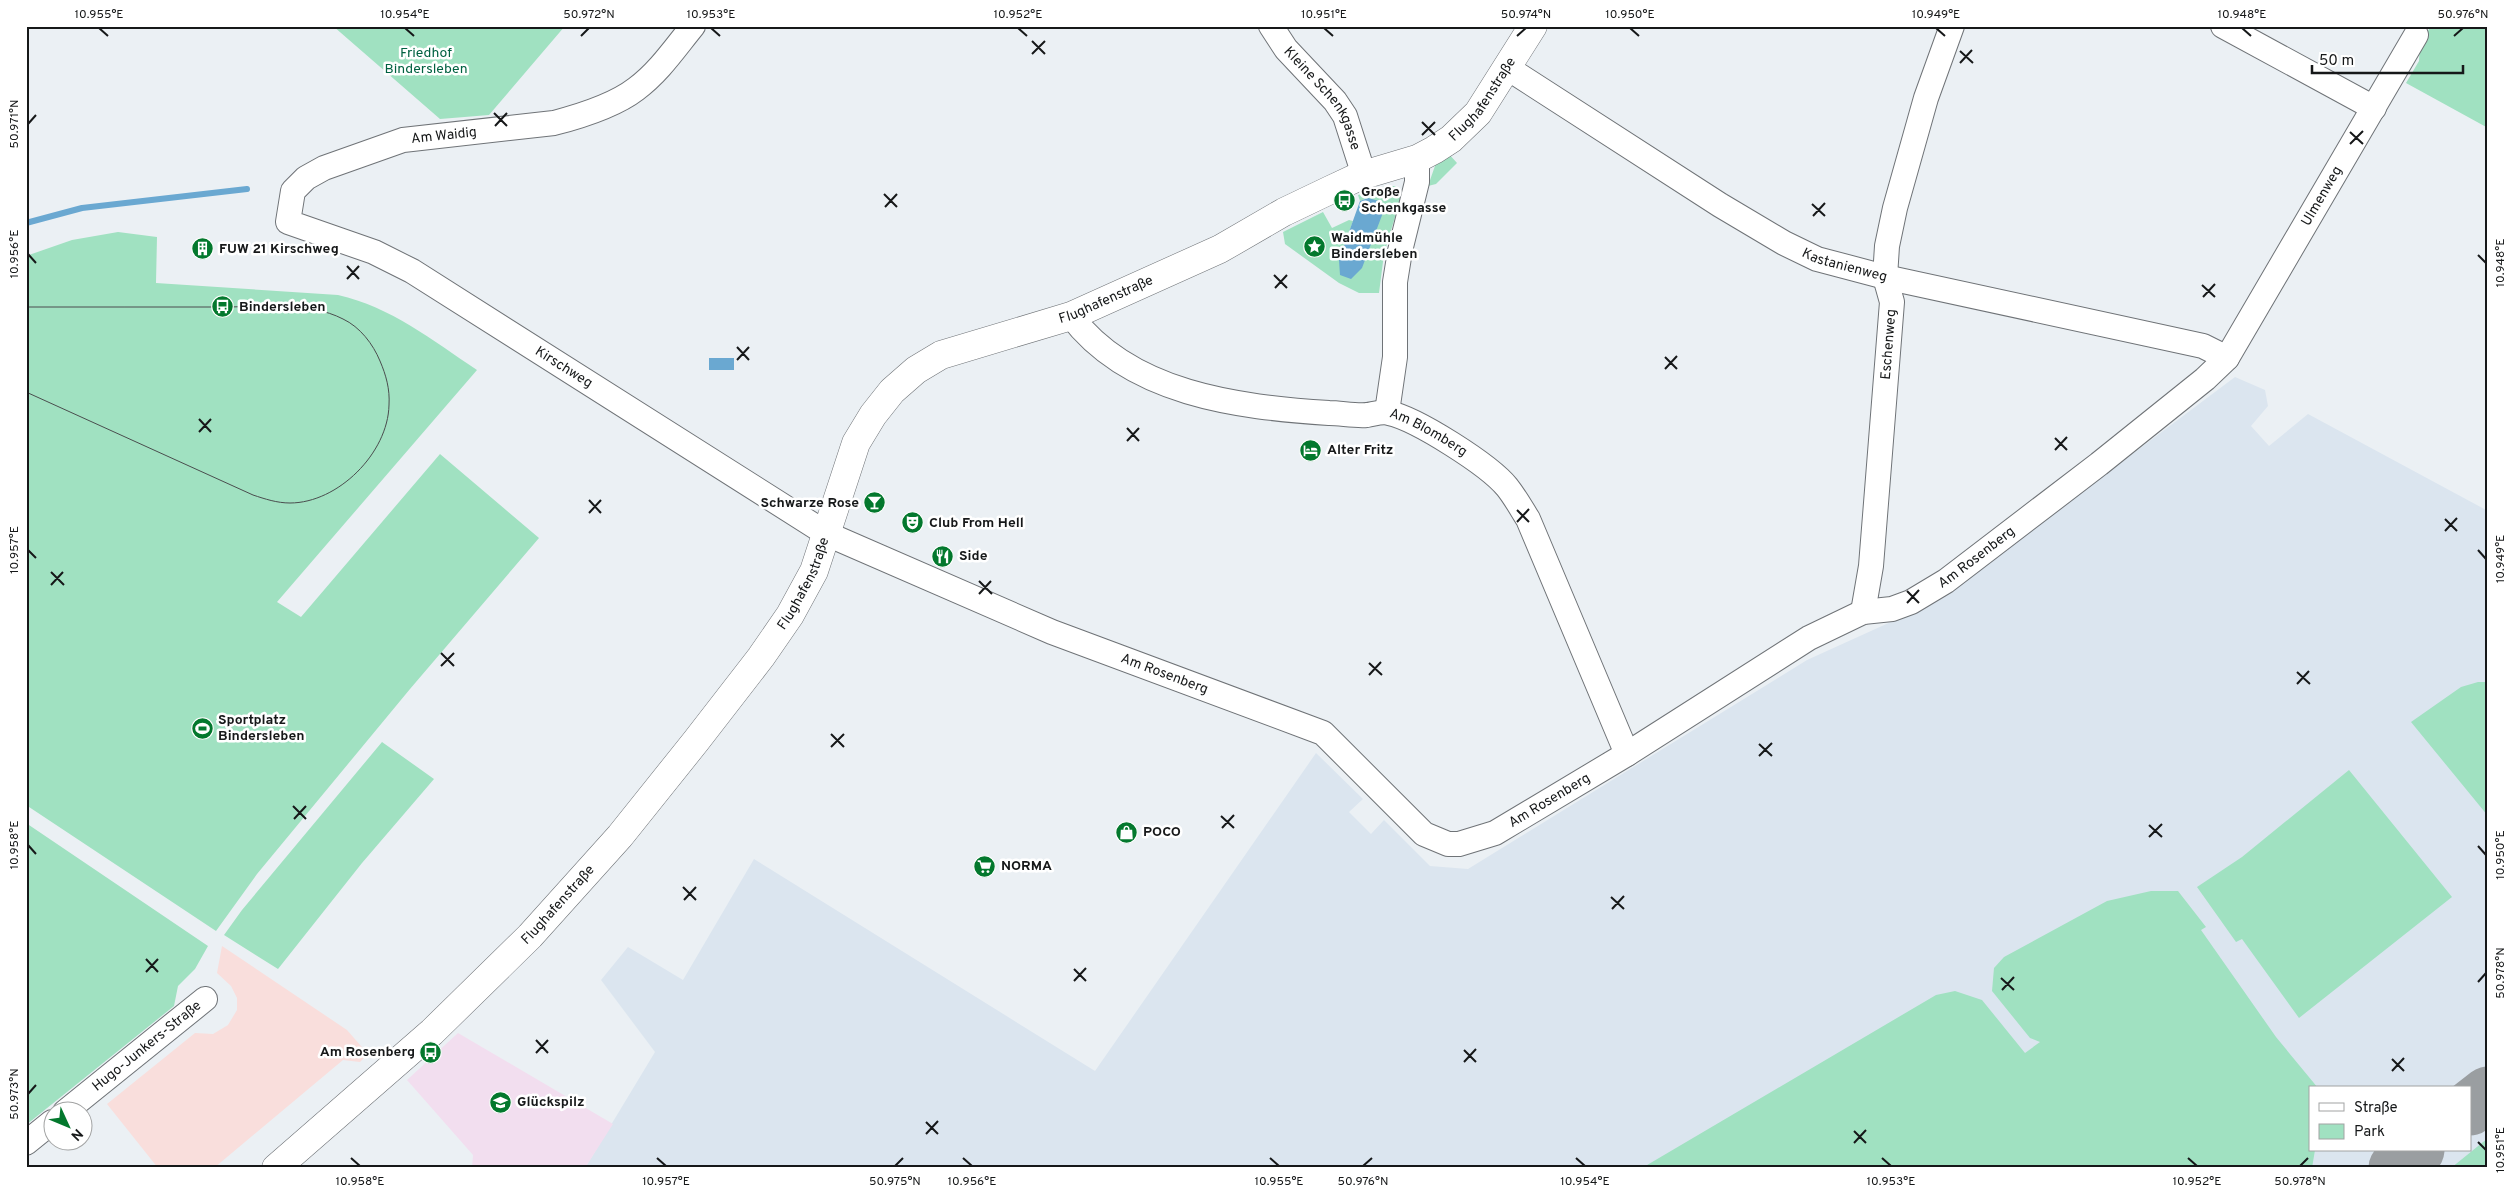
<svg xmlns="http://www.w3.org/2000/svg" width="2514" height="1194" viewBox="0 0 2514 1194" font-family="Overpass,sans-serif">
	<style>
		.commercial { fill: #f9dedc }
		.built { fill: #dbe5ef; fill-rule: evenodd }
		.education { fill: #f2deef }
		.green { fill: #a0e1c1 }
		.water { fill: #6aa8d1 }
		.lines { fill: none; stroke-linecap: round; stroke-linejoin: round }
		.stream { stroke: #6aa8d1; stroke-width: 6 }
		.taxiway { stroke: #9a9ea1; stroke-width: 55 }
		.minor-casing { stroke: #6f7377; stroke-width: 26 }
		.tertiary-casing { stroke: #6f7377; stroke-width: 29 }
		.minor { stroke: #fff; stroke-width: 24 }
		.tertiary { stroke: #fff; stroke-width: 28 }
		.tram { stroke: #4a4d4e; stroke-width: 1 }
		.ticks { fill: none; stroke: #161819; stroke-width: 2 }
		.labels { text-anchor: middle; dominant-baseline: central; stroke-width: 5; stroke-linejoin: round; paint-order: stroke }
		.park-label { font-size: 14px; fill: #006141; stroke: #fff }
		.street-label { font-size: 14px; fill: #161819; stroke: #fff }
		.poi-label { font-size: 14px; font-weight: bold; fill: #161819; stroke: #fff; text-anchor: start }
		.neatline { fill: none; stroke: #161819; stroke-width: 2 }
		.ticks-label { font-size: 12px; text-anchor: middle; fill: #161819 }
	</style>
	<rect width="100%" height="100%" fill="#ebf0f4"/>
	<path class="commercial" d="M222,946L347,1030L368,1054L360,1062L343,1060L214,1168H158L107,1104L195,1033L213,1034L228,1025L237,1010V998L231,986L217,973Z"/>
	<path class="built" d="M2235,377L2265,390L2268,406L2251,426L2269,446L2308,414L2488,511V1168H585L655,1052L601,980L628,947L683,980L754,859L1095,1071L1316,753L1363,799L1349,812L1371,834L1384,820L1430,866L1468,869L1807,660L1893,621L1951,590ZM2310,1088H2470V1150H2310Z"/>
	<path class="education" d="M458,1033L613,1124L585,1168H472L473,1155L407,1080Z"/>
	<path class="green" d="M333,26H565L489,115L440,119Z
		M2431,26H2488V128L2406,83L2419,61L2420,44Z
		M1448,153L1457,163L1436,184L1428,186L1437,160Z
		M1386,186H1395L1400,191V200L1384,254L1379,293H1359L1339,283L1285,244L1283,232L1323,212L1332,228L1349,220L1353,221L1339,260L1368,198L1360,201L1358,195Z
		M118,232L157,237L156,283L338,295C391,307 432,340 477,370L277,602L301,617L440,454L539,538L410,689L257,874L216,931L26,805V256L72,240Z
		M2478,682H2488V816L2411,722L2461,687Z
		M382,742L434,779L362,863L278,969L224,935L242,910Z
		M2349,770L2452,897L2299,1018L2242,939L2236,942L2197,887L2242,857Z
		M26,823L208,946L195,969L178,986L174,1006L26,1125Z
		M2151,891H2178L2206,927L2201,930L2276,1037L2318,1088H2310V1150H2315L2312,1168H1642L1936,995L1955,991L1982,1000L2025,1053L2040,1042L2030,1038L1992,991L1994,968L2004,957L2107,901Z
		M2488,1138V1168H2451Z"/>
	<path class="water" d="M1368,198L1379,201L1384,210L1362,268L1351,279L1340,275L1339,260L1360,201Z
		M709,358H734V370H709Z"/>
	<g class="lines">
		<path class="stream" d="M26,223L82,208L247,189"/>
		<path class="taxiway" d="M2470,1108L2488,1094
			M2396,1168L2417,1150"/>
		<defs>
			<g id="minor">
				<path id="s1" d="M693,26C675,48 659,72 636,89C614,106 581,116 554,123L403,140L324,168L306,178L293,191L288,222L374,252L412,271L827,534L1052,632L1323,733L1424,834L1448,844H1459L1495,833L1627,754L1809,638L1863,612L1892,609L1911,602L1946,581L2099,464L2205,379L2227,358L2416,35"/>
				<path id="s2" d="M1271,26L1286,49L1335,101L1345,116L1361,166L1360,176"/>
				<path d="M2223,26L2374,108"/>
				<path id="s3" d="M1506,67L1720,205L1784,243L1817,259L1885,277L2203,346L2227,358"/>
				<path id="s4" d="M1071,316C1130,394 1237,407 1329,413C1341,413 1354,416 1367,415C1374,414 1382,411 1389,413C1417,419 1489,465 1507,487C1515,497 1521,508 1528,519L1627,754"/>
				<path d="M1387,412L1395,357V282L1400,251L1417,182V159"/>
				<path id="s5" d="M1863,612L1871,566L1892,302L1885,277L1887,246L1895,208L1926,98L1952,26"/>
				<path id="s6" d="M65,1112L205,999"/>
				<path d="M26,1143L52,1122"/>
			</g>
			<g id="tertiary">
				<path id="s7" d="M276,1168L432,1032L530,936L620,836L696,741L761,657L790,615L814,571L856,443L873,415L892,391L916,370L941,355L1071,316L1220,249L1284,212L1330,190L1360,176L1417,159L1434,150L1451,139L1478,113L1533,26"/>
			</g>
		</defs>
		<use href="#minor" class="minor-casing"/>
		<use href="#tertiary" class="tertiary-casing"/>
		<use href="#minor" class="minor"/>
		<use href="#tertiary" class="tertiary"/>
		<path class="tram" d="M26,307C92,307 158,307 224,307C262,307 308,301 343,319C360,327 373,344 380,361C386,375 390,389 389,405C388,453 338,503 290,503C277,503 265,499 253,495L26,392"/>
	</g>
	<path class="ticks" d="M99,28L108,36M405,28L414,36M711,28L720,36M1018,28L1027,36M1324,28L1333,36M1630,28L1639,36M1936,28L1945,36M2242,28L2251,36M581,36L589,28M1517,36L1526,28M2454,36L2463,28M1032,41L1045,54M1960,51L1973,63M1032,54L1045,41M1960,63L1972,50M494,113L507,126M1422,122L1435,135M28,124L36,115M495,126L507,113M2350,132L2363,144M1422,135L1435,122M2350,144L2363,131M884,194L897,207M1812,204L1825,216M885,207L897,194M1813,216L1825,203M28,254L36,263M2478,255L2486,263M347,266L359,279M1274,275L1287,288M347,279L359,266M2202,285L2215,297M1275,288L1287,275M2203,297L2215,284M737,347L749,360M1665,357L1677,369M737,360L749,347M1665,369L1677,356M199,419L211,432M1127,428L1139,441M199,432L211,419M2055,438L2067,450M1127,441L1139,428M2055,450L2067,437M589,500L601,513M1517,510L1529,522M589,513L601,500M2445,519L2457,531M1517,522L1529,509M2445,531L2457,518M28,550L36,558M2478,550L2486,559M51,572L64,585M979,581L992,594M51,585L63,572M1907,591L1919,603M979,594L991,581M1907,603L1919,590M441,653L454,666M1369,663L1382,675M441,666L454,653M2297,672L2310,684M1369,675L1381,662M2297,684L2309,671M831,734L844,747M1759,744L1772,756M831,747L844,734M1759,756L1772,743M293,806L306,819M1221,816L1234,828M294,819L306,806M2149,825L2162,837M1222,828L1234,815M2149,837L2162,824M28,845L36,854M2478,846L2486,855M683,887L696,900M1611,897L1624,909M684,900L696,887M1612,909L1624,896M146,959L158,972M1074,969L1086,981M146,972L158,959M2001,978L2014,990M1074,981L1086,968M2478,982L2486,973M2002,990L2014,977M536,1040L548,1053M1464,1050L1476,1062M536,1053L548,1040M2392,1059L2404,1071M1464,1062L1476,1049M2392,1071L2404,1058M28,1094L36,1085M926,1122L938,1134M1854,1131L1866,1143M926,1134L938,1121M2478,1142L2486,1150M1854,1143L1866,1130M351,1158L360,1166M657,1158L666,1166M963,1158L972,1166M1270,1158L1279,1166M1576,1158L1585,1166M1882,1158L1891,1166M2188,1158L2197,1166M895,1166L903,1158M1363,1166L1372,1158M2300,1166L2308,1158"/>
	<defs>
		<symbol id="bus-disc" viewBox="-11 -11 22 22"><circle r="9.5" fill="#03782d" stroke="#fff"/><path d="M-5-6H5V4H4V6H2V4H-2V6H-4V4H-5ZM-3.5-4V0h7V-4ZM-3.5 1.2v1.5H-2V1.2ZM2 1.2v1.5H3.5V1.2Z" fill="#fff"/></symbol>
		<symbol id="sight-disc" viewBox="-11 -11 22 22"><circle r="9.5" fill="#03782d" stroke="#fff"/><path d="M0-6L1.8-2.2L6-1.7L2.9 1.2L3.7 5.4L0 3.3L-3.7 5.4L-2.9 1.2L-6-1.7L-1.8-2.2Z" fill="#fff"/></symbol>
		<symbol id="building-disc" viewBox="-11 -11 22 22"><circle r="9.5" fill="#03782d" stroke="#fff"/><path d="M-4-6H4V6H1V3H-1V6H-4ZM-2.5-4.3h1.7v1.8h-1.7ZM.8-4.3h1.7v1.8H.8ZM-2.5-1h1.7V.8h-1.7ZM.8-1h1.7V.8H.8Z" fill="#fff"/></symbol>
		<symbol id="hotel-disc" viewBox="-11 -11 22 22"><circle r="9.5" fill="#03782d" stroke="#fff"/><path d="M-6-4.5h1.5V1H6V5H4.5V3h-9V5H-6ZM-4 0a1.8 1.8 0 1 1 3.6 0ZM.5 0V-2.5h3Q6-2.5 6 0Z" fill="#fff"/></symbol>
		<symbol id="bar-disc" viewBox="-11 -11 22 22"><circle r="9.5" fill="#03782d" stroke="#fff"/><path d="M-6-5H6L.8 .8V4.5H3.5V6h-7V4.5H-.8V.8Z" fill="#fff"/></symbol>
		<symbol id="theatre-disc" viewBox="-11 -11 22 22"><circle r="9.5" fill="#03782d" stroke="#fff"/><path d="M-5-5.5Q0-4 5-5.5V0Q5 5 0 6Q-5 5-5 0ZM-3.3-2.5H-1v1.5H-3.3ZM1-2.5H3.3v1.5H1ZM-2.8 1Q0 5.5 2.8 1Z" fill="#fff"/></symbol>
		<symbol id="restaurant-disc" viewBox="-11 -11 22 22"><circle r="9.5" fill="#03782d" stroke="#fff"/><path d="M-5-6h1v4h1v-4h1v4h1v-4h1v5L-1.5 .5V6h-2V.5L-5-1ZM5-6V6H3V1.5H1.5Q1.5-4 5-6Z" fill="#fff"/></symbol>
		<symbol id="stadium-disc" viewBox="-11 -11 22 22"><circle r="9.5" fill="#03782d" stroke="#fff"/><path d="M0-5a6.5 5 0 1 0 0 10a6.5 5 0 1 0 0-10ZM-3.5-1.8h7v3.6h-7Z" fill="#fff"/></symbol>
		<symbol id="shop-disc" viewBox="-11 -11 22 22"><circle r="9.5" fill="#03782d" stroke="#fff"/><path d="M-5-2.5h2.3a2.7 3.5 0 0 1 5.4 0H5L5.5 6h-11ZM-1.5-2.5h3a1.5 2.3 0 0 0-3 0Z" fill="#fff"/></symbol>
		<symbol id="supermarket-disc" viewBox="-11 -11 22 22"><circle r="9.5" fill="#03782d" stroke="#fff"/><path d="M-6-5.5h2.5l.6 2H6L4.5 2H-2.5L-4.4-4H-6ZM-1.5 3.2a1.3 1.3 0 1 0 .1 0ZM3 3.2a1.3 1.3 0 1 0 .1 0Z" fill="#fff"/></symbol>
		<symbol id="school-disc" viewBox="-11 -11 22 22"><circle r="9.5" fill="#03782d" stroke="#fff"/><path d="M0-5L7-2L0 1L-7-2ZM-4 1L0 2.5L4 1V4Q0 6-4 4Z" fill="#fff"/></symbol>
	</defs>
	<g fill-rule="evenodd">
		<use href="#bus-disc" x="1332" y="188" width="25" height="25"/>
		<use href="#sight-disc" x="1302" y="234" width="25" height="25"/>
		<use href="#building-disc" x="190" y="236" width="25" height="25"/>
		<use href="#bus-disc" x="210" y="294" width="25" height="25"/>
		<use href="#hotel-disc" x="1298" y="438" width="25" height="25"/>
		<use href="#bar-disc" x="862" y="490" width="25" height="25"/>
		<use href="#theatre-disc" x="900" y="510" width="25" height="25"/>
		<use href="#restaurant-disc" x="930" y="544" width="25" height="25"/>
		<use href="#stadium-disc" x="190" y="716" width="25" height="25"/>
		<use href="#shop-disc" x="1114" y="820" width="25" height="25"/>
		<use href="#supermarket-disc" x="972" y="854" width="25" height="25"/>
		<use href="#bus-disc" x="418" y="1040" width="25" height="25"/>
		<use href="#school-disc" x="488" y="1090" width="25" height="25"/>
	</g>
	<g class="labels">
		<g class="park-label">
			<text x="426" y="53">Friedhof<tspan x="426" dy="16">Bindersleben</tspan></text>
		</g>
		<g class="street-label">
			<text stroke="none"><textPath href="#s7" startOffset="1674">Flughafenstraße</textPath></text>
			<text stroke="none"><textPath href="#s2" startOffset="90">Kleine Schenkgasse</textPath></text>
			<text transform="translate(444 136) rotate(-6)">Am Waidig</text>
			<text stroke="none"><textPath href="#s1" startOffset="2924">Ulmenweg</textPath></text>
			<text stroke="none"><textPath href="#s3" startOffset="394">Kastanienweg</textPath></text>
			<text stroke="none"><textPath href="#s7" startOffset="1241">Flughafenstraße</textPath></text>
			<text stroke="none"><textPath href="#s5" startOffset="269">Eschenweg</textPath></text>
			<text stroke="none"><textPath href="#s1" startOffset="794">Kirschweg</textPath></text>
			<text stroke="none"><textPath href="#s4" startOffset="389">Am Blomberg</textPath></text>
			<text stroke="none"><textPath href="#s1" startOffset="2416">Am Rosenberg</textPath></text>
			<text stroke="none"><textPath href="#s7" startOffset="792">Flughafenstraße</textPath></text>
			<text stroke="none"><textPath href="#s1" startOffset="1471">Am Rosenberg</textPath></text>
			<text stroke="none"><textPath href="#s1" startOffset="1921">Am Rosenberg</textPath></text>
			<text stroke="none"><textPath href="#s7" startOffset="386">Flughafenstraße</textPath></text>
			<text stroke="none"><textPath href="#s6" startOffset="105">Hugo-Junkers-Straße</textPath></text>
		</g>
		<g class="poi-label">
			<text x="1361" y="192">Große<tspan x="1361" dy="16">Schenkgasse</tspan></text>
			<text x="1331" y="238">Waidmühle<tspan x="1331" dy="16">Bindersleben</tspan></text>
			<text x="219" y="249">FUW 21 Kirschweg</text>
			<text x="239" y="307">Bindersleben</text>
			<text x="1327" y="450">Alter Fritz</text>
			<text x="859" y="503" text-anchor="end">Schwarze Rose</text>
			<text x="929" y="523">Club From Hell</text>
			<text x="959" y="556">Side</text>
			<text x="218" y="720">Sportplatz<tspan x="218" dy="16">Bindersleben</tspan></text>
			<text x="1143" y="832">POCO</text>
			<text x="1001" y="866">NORMA</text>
			<text x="415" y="1052" text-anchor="end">Am Rosenberg</text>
			<text x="517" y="1102">Glückspilz</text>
		</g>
	</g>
	<rect width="2514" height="1194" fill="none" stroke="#ffffff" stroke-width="55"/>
	<rect x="2309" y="1086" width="162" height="65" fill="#ffffff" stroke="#a2a3a3"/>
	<rect x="2319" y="1103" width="25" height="8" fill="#ffffff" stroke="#a2a3a3"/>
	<text x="2354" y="1112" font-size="15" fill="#161819">Straße</text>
	<rect x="2319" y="1124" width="25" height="15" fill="#a0e1c1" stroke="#a2a3a3"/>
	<text x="2354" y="1136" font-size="15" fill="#161819">Park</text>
	<g transform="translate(68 1126) rotate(134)"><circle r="24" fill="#ffffff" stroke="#a2a3a3"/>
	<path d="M0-4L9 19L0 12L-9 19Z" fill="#03782d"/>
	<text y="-8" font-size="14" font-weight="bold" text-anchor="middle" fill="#161819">N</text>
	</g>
	<path d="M2312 65v8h151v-8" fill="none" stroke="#161819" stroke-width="2.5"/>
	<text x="2319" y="65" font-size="15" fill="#161819" stroke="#ffffff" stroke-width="4" paint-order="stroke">50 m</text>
	<rect x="28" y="28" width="2458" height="1138" class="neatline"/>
	<g class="ticks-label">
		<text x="99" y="18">10.955°E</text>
		<text x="405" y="18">10.954°E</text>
		<text x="589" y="18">50.972°N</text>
		<text x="711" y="18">10.953°E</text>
		<text x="1018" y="18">10.952°E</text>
		<text x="1324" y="18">10.951°E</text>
		<text x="1526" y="18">50.974°N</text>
		<text x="1630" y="18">10.950°E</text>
		<text x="1936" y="18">10.949°E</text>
		<text x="2242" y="18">10.948°E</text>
		<text x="2463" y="18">50.976°N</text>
		<text transform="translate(14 124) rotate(-90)" y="4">50.971°N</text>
		<text transform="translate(14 254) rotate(-90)" y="4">10.956°E</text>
		<text transform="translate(2500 263) rotate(-90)" y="4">10.948°E</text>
		<text transform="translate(14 550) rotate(-90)" y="4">10.957°E</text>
		<text transform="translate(2500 559) rotate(-90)" y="4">10.949°E</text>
		<text transform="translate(14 845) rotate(-90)" y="4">10.958°E</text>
		<text transform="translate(2500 855) rotate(-90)" y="4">10.950°E</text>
		<text transform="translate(2500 973) rotate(-90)" y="4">50.978°N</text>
		<text transform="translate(14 1094) rotate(-90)" y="4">50.973°N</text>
		<text transform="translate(2500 1150) rotate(-90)" y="4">10.951°E</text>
		<text x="360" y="1185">10.958°E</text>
		<text x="666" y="1185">10.957°E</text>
		<text x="895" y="1185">50.975°N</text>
		<text x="972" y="1185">10.956°E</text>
		<text x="1279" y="1185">10.955°E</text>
		<text x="1363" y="1185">50.976°N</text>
		<text x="1585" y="1185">10.954°E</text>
		<text x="1891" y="1185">10.953°E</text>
		<text x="2197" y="1185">10.952°E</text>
		<text x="2300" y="1185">50.978°N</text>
	</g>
</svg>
